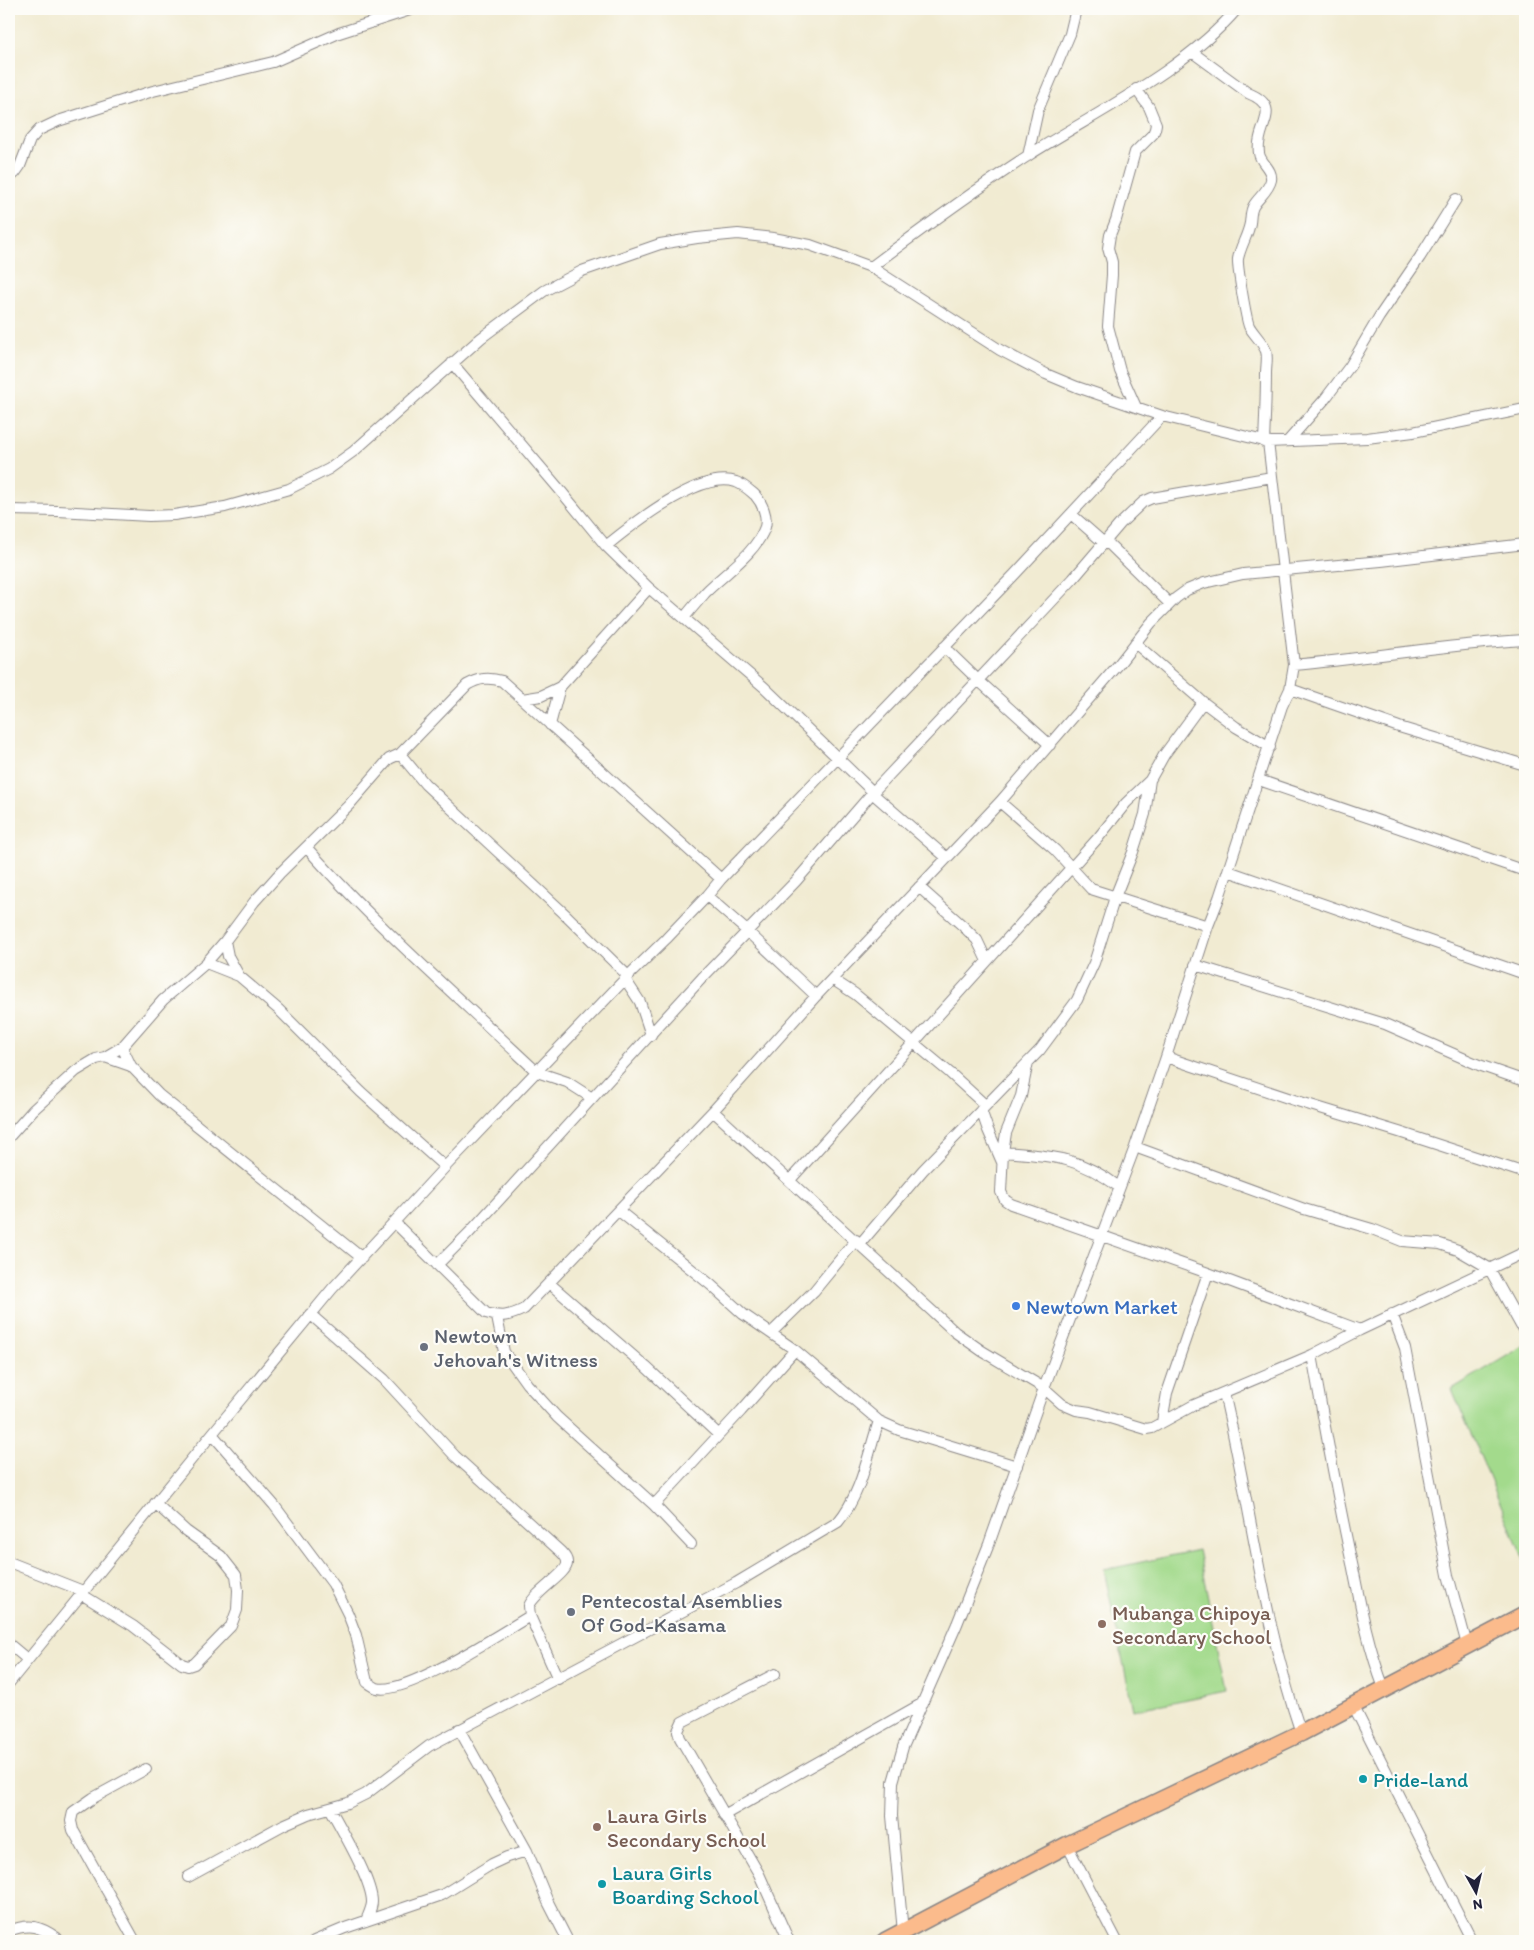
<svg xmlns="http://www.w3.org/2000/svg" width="1534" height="1950" viewBox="0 0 1534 1950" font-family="Itim,sans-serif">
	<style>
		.green { fill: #a3da8c; stroke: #627e64 }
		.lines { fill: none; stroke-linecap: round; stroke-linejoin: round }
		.minor-casing { stroke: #8a8686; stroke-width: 12 }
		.primary-casing { stroke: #8a8686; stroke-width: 19 }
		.minor { stroke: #fff; stroke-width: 10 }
		.primary { stroke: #fbbb8c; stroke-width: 16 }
		.shop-dot { fill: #3f7fe0; stroke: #fdfcf7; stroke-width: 2 }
		.worship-dot { fill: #6b7280; stroke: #fdfcf7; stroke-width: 2 }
		.education-dot { fill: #8d6e63; stroke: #fdfcf7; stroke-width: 2 }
		.culture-dot { fill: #0f9aa8; stroke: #fdfcf7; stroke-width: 2 }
		.labels { text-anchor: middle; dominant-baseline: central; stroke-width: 4.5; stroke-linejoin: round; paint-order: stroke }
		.shop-label { font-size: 21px; fill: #366cbe; stroke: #fdfcf7; text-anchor: start }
		.worship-label { font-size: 21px; fill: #5b616d; stroke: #fdfcf7; text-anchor: start }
		.education-label { font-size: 21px; fill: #785e54; stroke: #fdfcf7; text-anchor: start }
		.culture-label { font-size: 21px; fill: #0d838f; stroke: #fdfcf7; text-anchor: start }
	</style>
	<rect width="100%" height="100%" fill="#fdfcf7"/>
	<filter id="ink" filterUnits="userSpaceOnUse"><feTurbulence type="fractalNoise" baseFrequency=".02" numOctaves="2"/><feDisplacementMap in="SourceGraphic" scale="10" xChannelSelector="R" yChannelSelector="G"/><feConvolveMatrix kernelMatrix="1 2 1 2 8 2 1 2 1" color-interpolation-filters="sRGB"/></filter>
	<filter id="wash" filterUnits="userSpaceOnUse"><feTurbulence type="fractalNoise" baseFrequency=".0096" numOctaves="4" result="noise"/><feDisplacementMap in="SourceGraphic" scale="20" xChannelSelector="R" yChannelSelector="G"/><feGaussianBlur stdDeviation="1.12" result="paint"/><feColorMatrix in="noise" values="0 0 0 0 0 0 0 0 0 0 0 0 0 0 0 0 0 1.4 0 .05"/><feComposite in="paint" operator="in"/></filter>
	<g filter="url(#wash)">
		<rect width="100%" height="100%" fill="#f1ebd2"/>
		<path class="green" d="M1525,1345V1562L1452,1389Z
			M1198,1550L1227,1691L1133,1710L1104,1570Z"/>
	</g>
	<g filter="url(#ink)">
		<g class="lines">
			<defs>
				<path id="minor" d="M1192,52L1248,93C1285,108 1255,126 1259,153C1260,163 1273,169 1271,180C1269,190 1259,197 1254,205C1250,211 1251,217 1250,223C1248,235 1240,247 1238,259C1237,266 1246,318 1249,326C1254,335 1262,341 1266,351C1268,357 1266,366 1266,373C1266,396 1265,419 1264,442
					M1136,89L1149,107L1156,124L1155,129L1153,134L1135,152L1116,220L1110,235L1108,248L1112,262V275L1108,326L1120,371L1136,407
					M1028,156L1038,110L1070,34L1076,9
					M9,178L15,173L20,166L30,140L39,130L58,121L153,91L273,62L339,33L413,9
					M871,267C923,228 975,190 1029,155C1097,112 1185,70 1237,9
					M452,363L560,490L606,546L649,588L764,687L873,792
					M1288,441L1325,399L1350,366L1379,317L1420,257L1456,199
					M1268,442L1367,438L1413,432L1525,409
					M9,510L58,511L149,516L174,515L225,507L289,489L329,469L354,451L481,338L544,291L582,271L660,244L697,238L738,234L773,238L810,245L871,267L1000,350L1046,374L1077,387L1162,416L1268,442L1294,665L1290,689L1282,706L1219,898L1208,926L1166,1057L1135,1147L1044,1388L989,1544L957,1624L903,1747L893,1782L892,1816L903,1932
					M1071,514L1104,543
					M1106,541L1169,603
					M606,546C633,524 700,470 736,482C744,485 749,490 755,495C762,503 768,516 765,527C756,553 725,573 706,592C699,600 691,609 684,618
					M1135,643L1203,702L1236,727L1270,747
					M944,647L978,680L1050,745
					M1294,665C1372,658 1448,644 1525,640
					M1290,689L1399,727L1525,765
					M522,699L541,696L560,687L649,588
					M550,725L560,687
					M1259,780L1525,871
					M872,793L947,858
					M1000,802L1055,850L1091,889L1208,926
					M307,848C378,928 460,999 537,1072L567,1082L592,1098
					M1228,871L1525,974
					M919,887L963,926L977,940L987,961
					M707,896L747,931L816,996
					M225,941L228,956L239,976L278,1009L361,1092L445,1167
					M206,963L239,976
					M1195,965L1385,1024L1479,1065L1525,1081
					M628,976L567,916L425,784L400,754L467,685C479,678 489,677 502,681L721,879
					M625,979L640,1002L651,1035
					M832,979L855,994L950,1073L985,1105
					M122,1047L131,1066L159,1095L362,1258
					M105,1057L131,1066
					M1166,1057L1294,1100L1399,1132L1525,1173
					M1028,1062L1021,1096L1006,1133L1003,1152L1001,1192L1005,1200L1011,1204L1208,1273L1360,1330L1525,1252
					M981,1110L988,1130L1002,1162
					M713,1111L955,1332L982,1351L1044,1388L1062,1404L1076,1410L1090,1412L1146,1429L1152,1428L1194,1405L1312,1355L1360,1330
					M9,1137L33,1110L76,1071L96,1059L105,1057L122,1047L163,1000L206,963L225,941L254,902L280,873L349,805L389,759L400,754
					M1135,1147L1304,1209L1372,1229L1402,1241L1440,1244L1458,1250L1489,1268L1525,1333
					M1003,1152C1052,1156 1078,1156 1119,1187
					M790,1180L1098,838L1126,803L1150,780L1164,755L1203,702
					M619,1211L711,1285L743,1314L795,1350L879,1421L899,1430L1017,1466
					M395,1223L486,1313C501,1318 510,1316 524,1309L713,1111L816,996L1000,802L1119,664L1151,623L1176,598L1187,590L1204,583L1243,574L1381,561L1525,544
					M860,1244L923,1170L1040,1050L1077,1000L1094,963L1115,897L1133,852L1145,814L1150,780
					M437,1265L469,1233L702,978L796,881L873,792L1073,579L1120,524L1143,502L1152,498L1272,477
					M549,1283L646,1367L719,1435
					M310,1314L384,1379L455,1456L561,1552C564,1555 567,1558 567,1562C569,1573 535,1591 529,1606L530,1616L558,1679
					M1392,1314L1405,1348L1448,1575L1467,1645
					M497,1317L504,1352L527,1384L557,1417L654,1505L691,1544
					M771,1333L814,1291L856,1240
					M1312,1355C1325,1426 1337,1497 1353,1568C1361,1609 1369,1649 1384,1688
					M1224,1393C1251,1506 1263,1622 1301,1733
					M1162,1422L1167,1393L1208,1273
					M212,1434L274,1505L333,1584L348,1614L356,1635L367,1682C370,1684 374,1687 377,1688C406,1696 502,1632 530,1616
					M654,1505L741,1411L795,1350
					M9,1562L83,1591
					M81,1594L133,1626L182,1664L188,1666L194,1664L231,1626L237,1610L238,1590L236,1575L221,1556L186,1531L155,1503
					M9,1644L27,1659
					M775,1674L682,1722L678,1731L680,1738L759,1874L789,1941
					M9,1683L212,1434L332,1289L445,1167L628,976L666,939L707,896L721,879L1015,574L1162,416
					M1353,1705L1472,1941
					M459,1729L527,1851L548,1902L568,1941
					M330,1808C341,1829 372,1880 372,1902C372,1908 368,1915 366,1921
					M724,1815L923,1703
					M1067,1845L1117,1941
					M188,1877L283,1825L308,1814L348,1803L366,1794L429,1746L736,1583L838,1522C861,1495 868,1454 879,1421
					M9,1931C29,1923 40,1926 57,1938
					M135,1941L73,1830L71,1821L73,1812L93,1798L146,1769
					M314,1941L345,1928L442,1895L492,1864L507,1857L527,1851"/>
				<path id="primary" d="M885,1941L1067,1845L1301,1733L1525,1615"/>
			</defs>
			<use href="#minor" class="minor-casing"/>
			<use href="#primary" class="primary-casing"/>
			<use href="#minor" class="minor"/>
			<use href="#primary" class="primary"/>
		</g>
	</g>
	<circle class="shop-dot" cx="1016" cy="1306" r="5"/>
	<g class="worship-dot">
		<circle cx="424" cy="1347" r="5"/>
		<circle cx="571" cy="1612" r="5"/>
	</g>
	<g class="education-dot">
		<circle cx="1102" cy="1624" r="5"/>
		<circle cx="597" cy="1827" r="5"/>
	</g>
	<g class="culture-dot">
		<circle cx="1363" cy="1779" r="5"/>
		<circle cx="602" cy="1884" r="5"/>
	</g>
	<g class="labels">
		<g class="shop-label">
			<text x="1026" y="1306">Newtown Market</text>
		</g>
		<g class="worship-label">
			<text x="434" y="1335">Newtown<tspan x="434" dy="24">Jehovah's Witness</tspan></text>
			<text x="581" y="1600">Pentecostal Asemblies<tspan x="581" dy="24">Of God-Kasama</tspan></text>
		</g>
		<g class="education-label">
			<text x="1112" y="1612">Mubanga Chipoya<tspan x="1112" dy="24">Secondary School</tspan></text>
			<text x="607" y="1815">Laura Girls<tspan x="607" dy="24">Secondary School</tspan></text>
		</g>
		<g class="culture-label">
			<text x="1373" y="1779">Pride-land</text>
			<text x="612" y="1872">Laura Girls<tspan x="612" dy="24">Boarding School</tspan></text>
		</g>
	</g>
	<rect width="1534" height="1950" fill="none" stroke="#fdfcf7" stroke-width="30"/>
	<g transform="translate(1476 1892) rotate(172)" stroke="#fdfcf7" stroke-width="4" paint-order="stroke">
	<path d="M0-4L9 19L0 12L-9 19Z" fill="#22223b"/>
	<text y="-8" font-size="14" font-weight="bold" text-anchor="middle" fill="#22223b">N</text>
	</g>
</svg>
